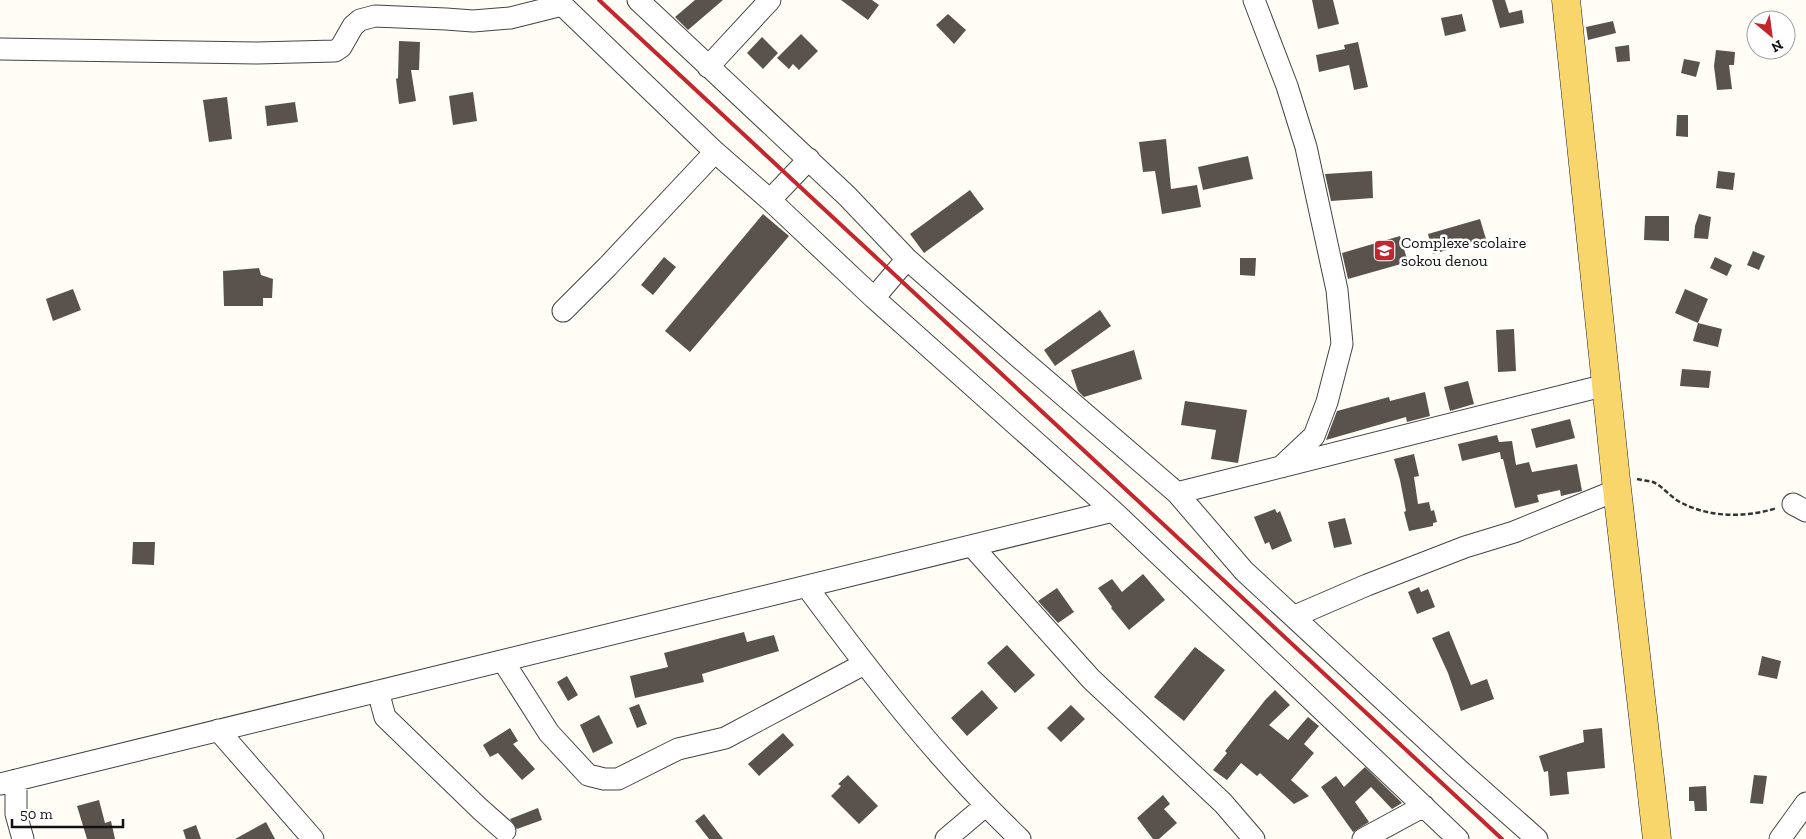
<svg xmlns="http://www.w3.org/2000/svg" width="1806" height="839" viewBox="0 0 1806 839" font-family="'Zilla Slab',serif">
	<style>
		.building { fill: #5a524d }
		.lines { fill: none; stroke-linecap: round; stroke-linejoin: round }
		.minor-casing { stroke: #444; stroke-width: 23 }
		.major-casing { stroke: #222; stroke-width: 29 }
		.path { stroke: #333; stroke-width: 2.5; stroke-dasharray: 5 2.5; stroke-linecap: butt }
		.minor { stroke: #fff; stroke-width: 21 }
		.major { stroke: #f9d66b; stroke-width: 28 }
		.rail { stroke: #c4262e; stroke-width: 4 }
		.labels { text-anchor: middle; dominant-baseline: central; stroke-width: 5; stroke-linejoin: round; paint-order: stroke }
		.poi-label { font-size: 16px; fill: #111; stroke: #fff; text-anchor: start }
	</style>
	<rect width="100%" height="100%" fill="#fffdf5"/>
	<path class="building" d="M695,0H723L688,30L675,17Z
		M841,0H872L879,5L868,20Z
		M1312,0H1333L1339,24L1318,29Z
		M1492,0H1505L1509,13L1522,10L1524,23L1500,28Z
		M948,14L966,30L954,44L936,25Z
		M1462,14L1466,31L1445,36L1441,18Z
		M1613,21L1616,33L1588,40L1586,27Z
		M801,34L818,51L799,70L793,64L789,69L777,58Z
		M762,37L778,53L763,69L747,53Z
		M399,41L420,42L419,70H411L416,101L399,104L396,79L398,78Z
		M1358,42L1368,87L1354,90L1349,65L1319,72L1316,55L1345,49L1344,45Z
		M1629,45L1630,61L1617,62L1615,47Z
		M1716,50L1735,52L1734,65H1729L1732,89L1717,90L1714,66Z
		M1684,59L1700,62L1696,77L1681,73Z
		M473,92L477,121L453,125L449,96Z
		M227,97L232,139L209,142L203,100Z
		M295,102L298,122L267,126L265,106Z
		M1677,115H1688V137L1676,136Z
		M1166,139L1171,189L1197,185L1201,207L1162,214L1155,171L1143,172L1139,142Z
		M1248,156L1253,179L1203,190L1198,167Z
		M1372,171L1373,198L1331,201L1325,174Z
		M1718,171L1735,173L1733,190L1716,188Z
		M970,190L984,209L924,253L910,234Z
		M763,214L789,236L690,352L665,331Z
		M1699,214L1711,217L1708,239L1694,238L1695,226Z
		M1645,216H1669V241L1644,240Z
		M1480,219L1486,239L1433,254L1428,234Z
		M1400,236L1408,262L1348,279L1342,253Z
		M1753,251L1765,256L1759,270L1747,265Z
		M664,257L676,267L653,295L641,285Z
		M1715,257L1732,265L1727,276L1710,268Z
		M1240,258H1256L1255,276L1240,275Z
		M259,268L261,275L273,279L272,298H263V306H224L223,271Z
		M73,289L81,310L53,321L46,299Z
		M1685,289L1708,299L1698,323L1675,313Z
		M1100,310L1111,326L1055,366L1044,350Z
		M1698,323L1722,329L1718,347L1693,341Z
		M1514,329L1516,371L1498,372L1496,330Z
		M1134,350L1142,379L1084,397L1078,391L1071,370Z
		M1682,369L1711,371L1709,388L1680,386Z
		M1468,381L1474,404L1450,411L1444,387Z
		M1425,392L1430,416L1407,422L1406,417L1326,440L1337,411L1389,397L1390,401Z
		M1185,401L1247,410L1238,463L1211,459L1216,430L1181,425Z
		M1570,419L1575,438L1536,448L1531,429Z
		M1497,435L1499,442L1512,441L1516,465L1529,462L1532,472L1577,464L1582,491L1561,496L1560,490L1537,495L1539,502L1515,508L1503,459H1501L1500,452L1462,461L1458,444Z
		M1414,454L1419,476L1414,477L1418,504L1429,502L1431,511L1434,510L1437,522L1433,523V526L1409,531L1404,512L1406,511L1400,480L1394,459Z
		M1275,509L1277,513L1280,511L1292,541L1272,550L1269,542L1265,544L1254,517Z
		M1345,518L1352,544L1334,548L1328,522Z
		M133,542H155L154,565L132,564Z
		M1143,574L1165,600L1129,630L1111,608L1112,607L1098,588L1112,579L1122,592Z
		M1419,587L1421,592L1428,589L1435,607L1417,614L1408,592Z
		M1057,588L1074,612L1058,623L1038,601Z
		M1449,631L1471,685L1487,679L1494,699L1461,711L1448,673L1432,638Z
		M744,632L747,642L774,635L779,651L702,674L704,682L635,698L630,676L668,667L664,653Z
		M1007,645L1035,675L1015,693L987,663Z
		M1195,647L1225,670L1184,721L1154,697Z
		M1762,656L1781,661L1777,679L1758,675Z
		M567,676L578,695L568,701L557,682Z
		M982,690L998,708L967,736L951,718Z
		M1275,690L1290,705L1269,725L1288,740L1308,717L1319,726L1304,744L1314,753L1291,780L1309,796L1294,804L1260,773L1257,776L1241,763L1227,780L1213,770L1227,753L1225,751L1266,699Z
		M639,704L647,724L637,728L629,708Z
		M1071,705L1085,719L1061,742L1047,728Z
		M599,715L613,743L593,753L580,725Z
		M510,728L518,741L513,744L535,769L522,780L498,753L490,757L483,745Z
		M1602,728L1605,768L1567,772L1569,794L1550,796L1548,771L1544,772L1539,756L1584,742L1583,730Z
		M783,733L794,745L759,776L748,764Z
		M1365,767L1402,803L1392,809L1371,787L1355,802L1369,822L1353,832L1321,787L1336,776L1344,787Z
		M848,775L878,806L859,824L831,796L841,786L838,784Z
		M1754,775L1767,776L1763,804L1750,803Z
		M1706,786L1707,811H1695L1694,801H1689V787Z
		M1163,795L1170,804L1164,809L1177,823L1159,839H1153L1137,818Z
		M99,800L105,823L111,821L115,839H87L77,806Z
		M538,808L542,820L517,829L510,819Z
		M704,814L723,839H709L695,821Z
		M266,822L275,839H235Z
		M196,825L201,839H186L183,830Z"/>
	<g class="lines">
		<defs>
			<path id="minor" d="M557,0L715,152L770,200L874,298L1113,511L1458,839
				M638,0L847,196L907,259L1021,359L1177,493L1244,571L1458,769L1537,839
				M1254,0L1287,86L1306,147L1337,290L1342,344L1327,402L1314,436L1281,467
				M0,49L257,53L335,51L341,47L353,26L360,20L375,16L446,19L473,21L510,18L562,5
				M708,67L770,0
				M770,200L809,159
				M874,298L907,259
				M563,311L608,266L715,152
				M1177,493L1606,385
				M1793,504L1806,511
				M972,546L1091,679L1223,803L1254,839
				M807,587C872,675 940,763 1020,839
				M1295,616L1367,585L1465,547L1514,532L1617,490
				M503,661L549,733L588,775L604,779H618L678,749L725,738L864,664
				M378,691L385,717L480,809L505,831
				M218,730L313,839
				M16,780V814L23,839
				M0,784L1113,511
				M946,839L985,806
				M1363,839L1424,806
				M1780,839L1806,803"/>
			<path id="major" d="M1566,0L1616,480L1657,839"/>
		</defs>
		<use href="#minor" class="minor-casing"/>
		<use href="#major" class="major-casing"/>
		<path class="path" d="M1637,479C1642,480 1648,481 1653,482C1662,486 1669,495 1678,501C1708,518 1745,518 1777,508"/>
		<use href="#minor" class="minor"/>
		<use href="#major" class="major"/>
		<path class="rail" d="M599,0L1502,839"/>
	</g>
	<defs>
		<symbol id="school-square" viewBox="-11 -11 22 22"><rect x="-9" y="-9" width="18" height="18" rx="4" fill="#c4262e" stroke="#fff"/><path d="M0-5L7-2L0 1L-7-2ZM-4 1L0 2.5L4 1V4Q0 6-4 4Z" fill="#fff"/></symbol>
	</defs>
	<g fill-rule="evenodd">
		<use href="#school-square" x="1372" y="238" width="25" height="25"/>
	</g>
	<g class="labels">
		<g class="poi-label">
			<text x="1401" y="242">Complexe scolaire<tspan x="1401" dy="18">sokou denou</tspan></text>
		</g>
	</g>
	<g transform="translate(1771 35) rotate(151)"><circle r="24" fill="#ffffff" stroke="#a0a0a0"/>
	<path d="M0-4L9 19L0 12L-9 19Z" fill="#c4262e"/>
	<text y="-8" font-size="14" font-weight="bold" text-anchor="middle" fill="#111111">N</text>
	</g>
	<path d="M12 819v8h111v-8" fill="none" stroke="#111111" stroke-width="2.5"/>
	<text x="20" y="819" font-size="15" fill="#111111" stroke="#ffffff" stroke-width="4" paint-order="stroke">50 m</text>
</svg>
